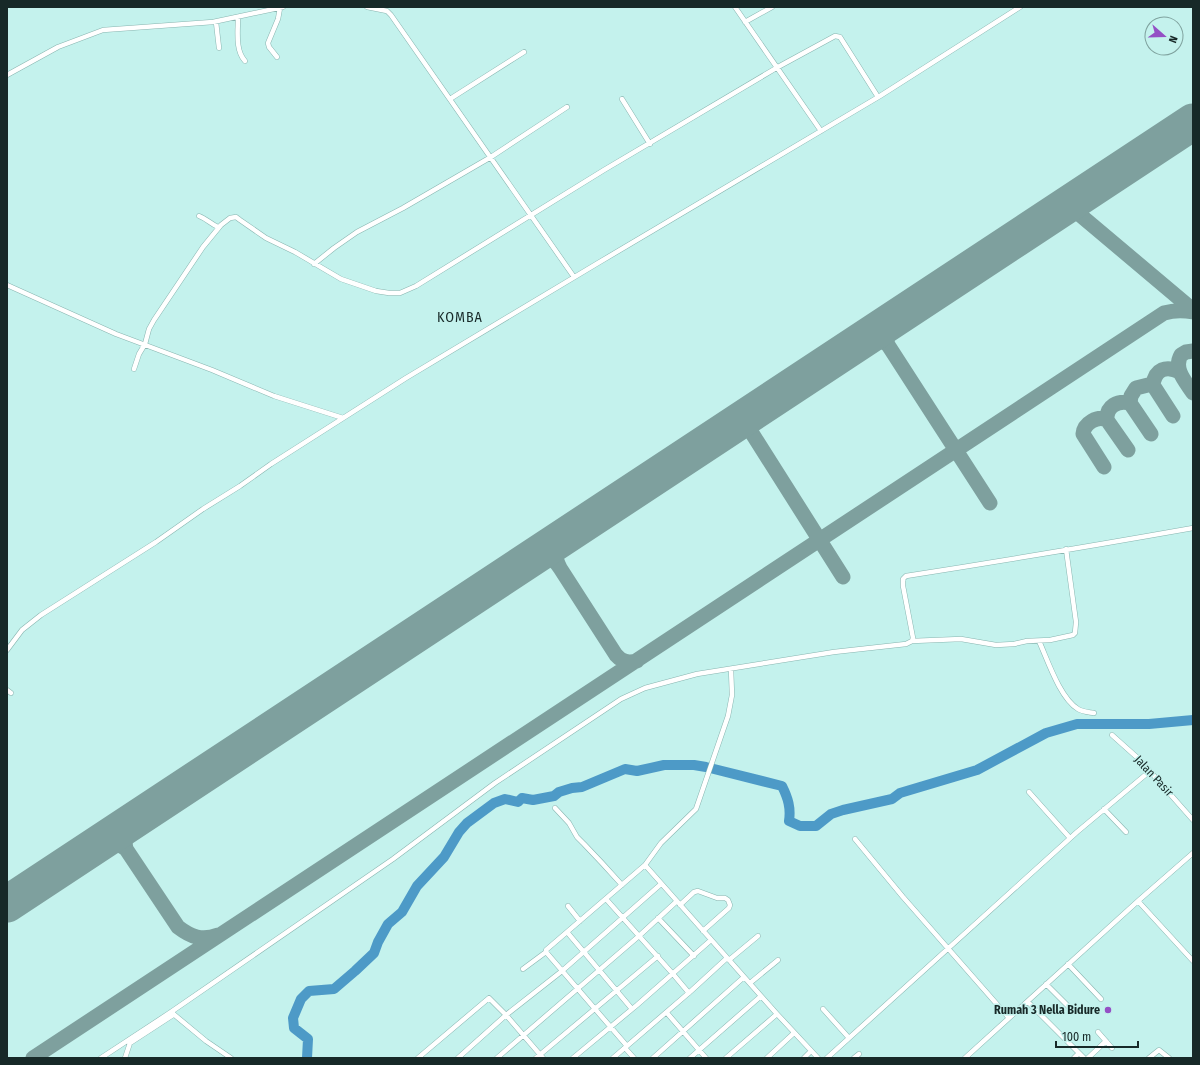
<svg xmlns="http://www.w3.org/2000/svg" width="1200" height="1065" viewBox="0 0 1200 1065" font-family="'Fira Sans Condensed',sans-serif">
	<style>
		.lines { fill: none; stroke-linecap: round; stroke-linejoin: round }
		.river { stroke: #4d9ac7; stroke-width: 10 }
		.taxiway { stroke: #7ea09e; stroke-width: 15 }
		.runway { stroke: #7ea09e; stroke-width: 37 }
		.minor-casing { stroke: #88b5b0; stroke-width: 5.5 }
		.minor { stroke: #fff; stroke-width: 4.5 }
		.poi-dot { fill: #9450c5; stroke: #c4f2ed; stroke-width: 1.5 }
		.labels { text-anchor: middle; dominant-baseline: central; stroke-width: 3; stroke-linejoin: round; paint-order: stroke }
		.street-label { font-size: 12px; fill: #172928; stroke: #c4f2ed }
		.poi-label { font-size: 12px; font-weight: bold; fill: #172928; stroke: #c4f2ed; text-anchor: end }
		.quarter-label { font-size: 14px; letter-spacing: 1px; fill: #172928; stroke: #c4f2ed }
	</style>
	<rect width="100%" height="100%" fill="#c4f2ed"/>
	<g class="lines">
		<path class="river" d="M307,1058L308,1039L294,1028L293,1018L301,999L309,991L334,989L355,971L374,953L378,942L388,924L402,912L417,886L444,857L459,832L467,823L494,803L505,799L518,802L522,798L533,800L554,796L559,792L572,788L582,787L625,769L637,771L664,765H694L706,767L782,786C788,798 791,808 789,821L800,826H816L831,814L843,810L892,799L900,793L977,770L1046,733L1077,724H1149L1193,720"/>
		<path class="taxiway" d="M1050,216C1061,210 1068,207 1079,214L1193,310
			M1082,216C1078,202 1081,198 1092,188
			M863,339L879,338L888,345L990,503
			M888,345C884,333 888,325 897,317
			M1193,351L1186,352L1181,355C1173,369 1186,382 1193,393
			M1173,416L1153,385C1155,369 1166,365 1180,372
			M743,419L843,577
			M1151,434L1130,403L1131,396L1136,388L1148,385H1153
			M1128,450L1107,420C1106,406 1118,400 1130,403
			M1104,467L1083,434C1084,423 1098,415 1107,420
			M525,562C541,555 549,552 560,568C548,545 562,539 579,527
			M560,568L616,655C622,662 628,663 637,661
			M99,843C109,841 118,843 126,849C124,839 124,829 133,821
			M126,849L178,927C191,937 202,941 218,935
			M33,1058L1164,313C1174,310 1183,310 1193,312"/>
		<path class="runway" d="M7,904L1193,122"/>
		<defs>
			<path id="minor" d="M367,7L387,11L391,15L574,277
				M735,7L821,131
				M238,17C238,31 235,50 245,61
				M216,22L219,48
				M745,22L772,7
				M277,57L269,47L268,43L278,19L280,8
				M7,75L58,47L103,30L213,22L283,7
				M450,99L524,52
				M622,99L650,144
				M199,216C207,219 211,224 218,227
				M314,264L334,248L357,232L403,208L491,157L567,107
				M7,285L116,334L212,370L274,396L343,418
				M134,369L139,354L145,344L149,329L154,320L203,247L221,225L230,218L236,217L240,220L266,238L295,252L341,279L376,291L389,293H400L416,286L604,170L778,67L835,36L840,37L878,97
				M912,641L913,638L903,586V579L906,576C1002,561 1097,545 1193,528
				M1039,641C1048,661 1060,698 1078,709C1083,712 1088,712 1094,713
				M7,650L22,630L41,615L156,542L203,509L240,486L271,464L406,378L598,263L880,96L1020,7
				M7,690L11,693
				M1112,735L1140,760L1193,820
				M1029,792L1070,838
				M555,808L569,823L577,837L584,844L602,863L622,885
				M1104,809L1126,832
				M855,839L903,897L1009,1018
				M645,865L777,1014L818,1058
				M606,899L673,974L689,993
				M1138,901L1193,961
				M680,905L694,892L698,891L717,898H725L728,900L730,905L729,908L703,931
				M568,906L580,921
				M658,918L694,956
				M567,932L632,1009
				M546,952L627,1046
				M729,960L758,936
				M1068,964L1101,999
				M523,969L546,952V950L645,865L661,843L696,809L728,716L732,695L731,669
				M750,983L778,960
				M1046,984L1070,1008
				M1028,1002L1084,1058
				M823,1009L849,1038
				M171,1012L206,1041L231,1058
				M667,1013L706,1058
				M1098,1032L1112,1048
				M625,1048L634,1058
				M101,1058L171,1012L393,859L495,783L621,699L645,688L697,674L834,652L906,644L912,641L961,639L996,645L1014,644L1027,641L1050,640L1073,635L1075,633L1076,622L1066,549
				M125,1058L130,1043L173,1015
				M418,1058L489,998L506,1015L543,1058
				M458,1058L506,1015L562,971L661,884
				M497,1058L639,936L677,901
				M536,1058L658,956
				M573,1058L637,1005L711,940
				M613,1058L691,991L727,958
				M653,1058L744,977
				M690,1058L761,996
				M726,1058L777,1014
				M767,1058L794,1033
				M804,1058L811,1051
				M827,1058L1077,832L1150,771
				M854,1058L859,1054
				M965,1058L1138,901L1193,853
				M1074,1058L1079,1053
				M1088,1058L1106,1041
				M1149,1058L1159,1050L1169,1058"/>
		</defs>
		<use href="#minor" class="minor-casing"/>
		<use href="#minor" class="minor"/>
	</g>
	<circle class="poi-dot" cx="1108" cy="1010" r="4"/>
	<g class="labels">
		<g class="street-label">
			<text transform="translate(1154 776) rotate(47)">Jalan Pasir</text>
		</g>
		<g class="poi-label">
			<text x="1100" y="1010">Rumah 3 Nella Bidure</text>
		</g>
		<g class="quarter-label">
			<text x="460" y="317">KOMBA</text>
		</g>
	</g>
	<rect width="1200" height="1065" fill="none" stroke="#172928" stroke-width="16"/>
	<g transform="translate(1164 36) rotate(110)"><circle r="19" fill="#c4f2ed" stroke="#7fa29e"/>
	<path d="M0-3L7 15L0 10L-7 15Z" fill="#9450c5"/>
	<text y="-6" font-size="11" font-weight="bold" text-anchor="middle" fill="#172928">N</text>
	</g>
	<path d="M1056 1041v6h82v-6" fill="none" stroke="#172928" stroke-width="2"/>
	<text x="1062" y="1041" font-size="12" fill="#172928" stroke="#c4f2ed" stroke-width="3" paint-order="stroke">100 m</text>
</svg>
